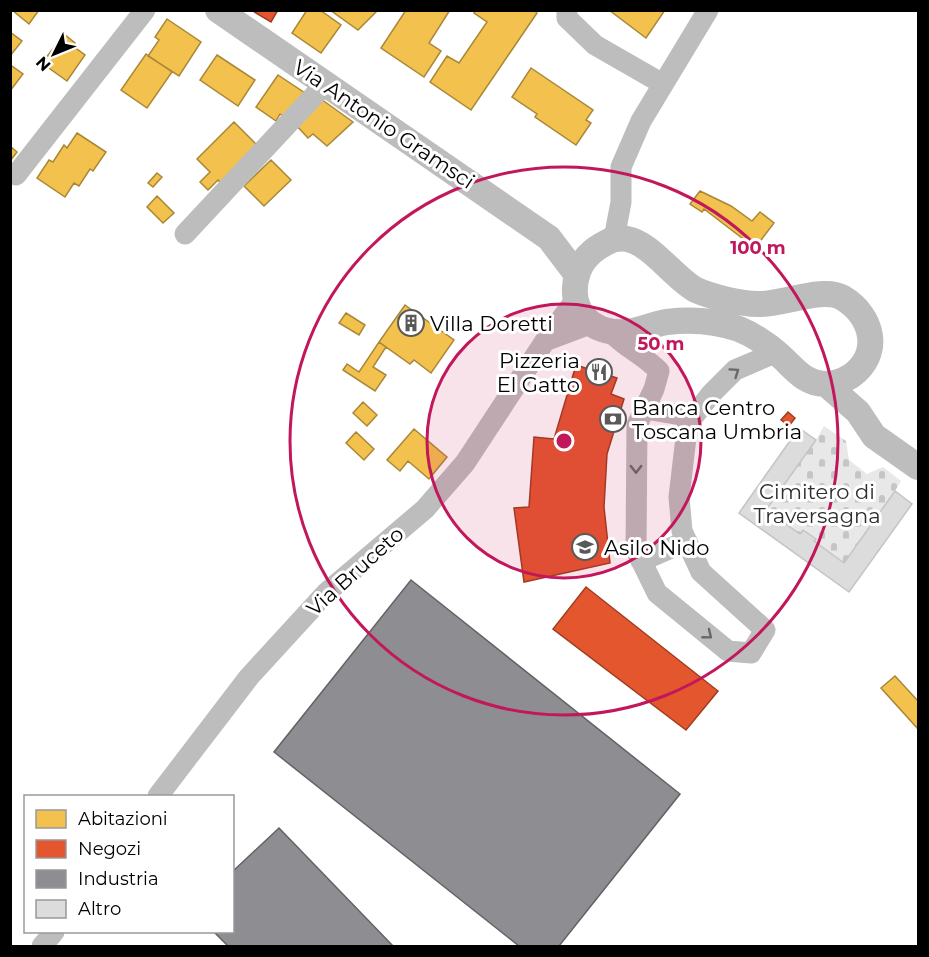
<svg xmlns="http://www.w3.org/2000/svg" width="929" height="957" viewBox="0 0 929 957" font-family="Montserrat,sans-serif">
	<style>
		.cemetery { fill: url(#cemetery-stones) }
		.homes { fill: #f2c14e; stroke: #a98737; stroke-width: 1.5 }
		.shops { fill: #e4572e; stroke: #a03d20; stroke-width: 1.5 }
		.industry { fill: #8d8d92; stroke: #636366; stroke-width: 1.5 }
		.building { fill: #dcdcdc; stroke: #c4c4c4; stroke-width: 1.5 }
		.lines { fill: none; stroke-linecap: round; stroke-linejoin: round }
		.minor { stroke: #bdbdbd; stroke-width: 21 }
		.tertiary { stroke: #bdbdbd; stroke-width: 26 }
		.oneway { stroke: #686868 }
		.ring { fill: none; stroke: #c2185b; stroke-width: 3 }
		.labels { text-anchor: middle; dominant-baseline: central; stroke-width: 6; stroke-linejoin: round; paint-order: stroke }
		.street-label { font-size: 21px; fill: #000; stroke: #fff }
		.poi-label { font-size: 21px; fill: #000; stroke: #fff; text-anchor: start }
		.park-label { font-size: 21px; fill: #2d2d2d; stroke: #fff }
		.centre { fill: #c2185b; stroke: #fff; stroke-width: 3 }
		.ring-label { font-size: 18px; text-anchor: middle; font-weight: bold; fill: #c2185b; stroke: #fff; stroke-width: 6; stroke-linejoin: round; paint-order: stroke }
	</style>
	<defs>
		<pattern id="cemetery-stones" width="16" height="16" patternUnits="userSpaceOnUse" patternTransform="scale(1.5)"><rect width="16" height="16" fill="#e8e8e8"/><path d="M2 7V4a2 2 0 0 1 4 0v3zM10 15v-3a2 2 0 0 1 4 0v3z" fill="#c5c5c5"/></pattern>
	</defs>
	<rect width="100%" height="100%" fill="#fff"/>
	<path class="cemetery" d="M824,426L846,441L849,460L867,474L883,467L901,481L895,491L912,504L849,592L739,513L799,428L816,440Z"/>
	<path class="homes" d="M12,10H39L29,24Z
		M307,10H320L341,25L321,53L292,33Z
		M330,10H378L358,30Z
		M406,10H450L429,43L441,51L424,77L381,48Z
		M476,10H534L537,13L471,110L430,82L447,56L459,63L487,22L474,13Z
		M609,10H665L646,38Z
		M167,19L201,42L179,76L148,56L159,40L155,37Z
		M10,32L22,41L10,56Z
		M64,34L75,43L73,46L85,55L67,81L42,63Z
		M146,54L172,72L147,108L121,90Z
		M217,55L255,80L238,106L200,80Z
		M12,66L23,74L10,91V68Z
		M531,68L593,110L586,120L591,123L576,145L535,117L537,114L512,97Z
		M278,75L305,93L287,119L280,114L276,121L256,107Z
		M321,99L353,122L327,146L313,134L308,138L295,124Z
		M234,122L258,146L221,183L218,180L208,190L200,182L210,172L197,159Z
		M77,133L106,152L93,171L90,169L79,186L74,183L65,197L37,178L49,160L53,162L64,145L67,148Z
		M10,146L17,152L10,161Z
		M271,160L291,180L264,206L244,186Z
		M157,173L162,177L153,187L148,183Z
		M700,191L731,206L752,221L760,212L774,223L755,248L704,209L702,212L690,204Z
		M157,196L174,213L163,223L147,207Z
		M405,305L454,340L431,373L414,360L410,364L379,342Z
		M346,313L365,325L359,335L339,323Z
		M379,342L386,347L373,367L386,375L375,391L343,370L347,364L359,372Z
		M363,402L377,415L367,426L353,413Z
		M414,429L447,457L429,479L408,461L400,471L387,460Z
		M356,432L374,449L364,460L346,443Z
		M895,676L918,701V729L881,688Z"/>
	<path class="shops" d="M251,10H278L271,22Z
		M576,365L617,378L611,394L624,399L607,454L604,507L610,563L524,582L514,508L529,507L534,437L554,439Z
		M788,412L795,418L789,426L781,420Z
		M586,587L718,691L686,730L553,629Z"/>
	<path class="industry" d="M411,580L680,794L559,946H519L274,752Z
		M279,828L393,946H228L214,932H232V872Z"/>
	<path class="building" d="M799,428L816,440L766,510L800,534L803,530L816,539L814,541L844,563L895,491L912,504L849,592L739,513Z"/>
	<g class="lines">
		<path class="minor" d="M567,10V18L595,45L663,84
			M16,175L145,10
			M185,234L326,83
			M614,239L621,202V167L641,121L708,10
			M612,333C626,348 645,356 659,371L654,389L637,425L636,550L657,593L728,651L751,653L765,630L701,572L682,531L679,497L687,429L693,417L711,394L735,370L777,352
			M545,341L590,324
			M645,409L693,417
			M641,561L687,541
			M158,796L249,677L326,593L425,509L465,463L545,341L576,299
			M42,946L54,932"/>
		<path class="tertiary" d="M218,10L549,238L577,275
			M614,239C618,239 623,238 627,239C651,243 674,278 696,290C712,297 741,304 758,304C782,305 823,286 843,298C873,316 882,354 851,376C843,381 835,384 825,384C802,383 793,366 777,353C767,344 751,334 739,329C716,321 691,319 667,322C653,324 640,331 627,332C590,335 566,309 578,272C584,255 598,246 614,239Z
			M826,384L858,412L874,436L918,467"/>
	</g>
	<defs><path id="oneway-chevron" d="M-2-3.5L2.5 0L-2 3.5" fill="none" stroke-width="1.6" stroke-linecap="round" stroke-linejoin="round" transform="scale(1.5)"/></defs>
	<g class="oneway">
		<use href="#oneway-chevron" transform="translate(735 372) rotate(-35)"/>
		<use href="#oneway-chevron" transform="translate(636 469) rotate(90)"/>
		<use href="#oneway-chevron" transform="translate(708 635) rotate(39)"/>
	</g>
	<circle cx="564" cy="441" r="137" fill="#c2185b" fill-opacity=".12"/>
	<g class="ring">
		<circle cx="564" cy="441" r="137"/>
		<circle cx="564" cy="441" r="274"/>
	</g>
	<defs>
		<symbol id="building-ring" viewBox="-11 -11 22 22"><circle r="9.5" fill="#fff" stroke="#595959" stroke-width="1.5"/><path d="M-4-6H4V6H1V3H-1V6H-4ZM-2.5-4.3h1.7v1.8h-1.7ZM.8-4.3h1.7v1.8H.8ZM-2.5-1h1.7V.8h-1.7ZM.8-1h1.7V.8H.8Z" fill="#595959"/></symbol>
		<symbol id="restaurant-ring" viewBox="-11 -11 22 22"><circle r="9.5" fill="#fff" stroke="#595959" stroke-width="1.5"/><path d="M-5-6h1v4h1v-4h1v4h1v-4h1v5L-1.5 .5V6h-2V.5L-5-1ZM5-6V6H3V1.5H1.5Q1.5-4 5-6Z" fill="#595959"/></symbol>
		<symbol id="bank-ring" viewBox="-11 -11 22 22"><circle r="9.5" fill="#fff" stroke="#595959" stroke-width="1.5"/><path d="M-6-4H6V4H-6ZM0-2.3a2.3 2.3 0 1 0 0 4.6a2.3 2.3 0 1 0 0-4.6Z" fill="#595959"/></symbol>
		<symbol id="school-ring" viewBox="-11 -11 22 22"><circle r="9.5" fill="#fff" stroke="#595959" stroke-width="1.5"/><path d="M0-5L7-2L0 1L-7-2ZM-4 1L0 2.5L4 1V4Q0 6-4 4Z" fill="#595959"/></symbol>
	</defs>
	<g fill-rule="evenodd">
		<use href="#building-ring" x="396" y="308" width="30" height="30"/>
		<use href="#restaurant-ring" x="584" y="357" width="30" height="30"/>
		<use href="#bank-ring" x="598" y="404" width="30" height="30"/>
		<use href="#school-ring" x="570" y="532" width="30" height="30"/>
	</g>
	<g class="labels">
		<g class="street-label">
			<text transform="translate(384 124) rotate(34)">Via Antonio Gramsci</text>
			<text transform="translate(355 571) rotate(-42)">Via Bruceto</text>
		</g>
		<g class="poi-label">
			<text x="430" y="323">Villa Doretti</text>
			<text x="580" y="360" text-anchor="end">Pizzeria<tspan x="580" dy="24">El Gatto</tspan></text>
			<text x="632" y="407">Banca Centro<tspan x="632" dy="24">Toscana Umbria</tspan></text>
			<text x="604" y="547">Asilo Nido</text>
		</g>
		<g class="park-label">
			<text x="817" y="491">Cimitero di<tspan x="817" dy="24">Traversagna</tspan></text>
		</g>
	</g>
	<circle cx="564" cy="441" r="9" class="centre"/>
	<g class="ring-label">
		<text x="758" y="254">100 m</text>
		<text x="661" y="350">50 m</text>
	</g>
	<rect width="929" height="957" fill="none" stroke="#000000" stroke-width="24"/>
	<rect x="24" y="795" width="210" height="138" fill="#ffffff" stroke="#999999" stroke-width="1.5"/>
	<rect x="36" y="810" width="30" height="18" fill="#f2c14e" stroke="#999999" stroke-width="1.5"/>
	<text x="78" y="825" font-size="18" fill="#000000">Abitazioni</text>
	<rect x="36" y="840" width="30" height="18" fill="#e4572e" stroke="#999999" stroke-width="1.5"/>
	<text x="78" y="855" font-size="18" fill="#000000">Negozi</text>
	<rect x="36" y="870" width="30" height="18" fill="#8d8d92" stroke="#999999" stroke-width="1.5"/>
	<text x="78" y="885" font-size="18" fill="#000000">Industria</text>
	<rect x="36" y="900" width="30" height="18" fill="#dcdcdc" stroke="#999999" stroke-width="1.5"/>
	<text x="78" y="915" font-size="18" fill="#000000">Altro</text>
	<g transform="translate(54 54) rotate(227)" stroke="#ffffff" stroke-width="4.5" paint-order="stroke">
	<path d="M0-4.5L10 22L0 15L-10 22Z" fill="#000000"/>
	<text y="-9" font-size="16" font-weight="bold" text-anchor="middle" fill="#000000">N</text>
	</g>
</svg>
